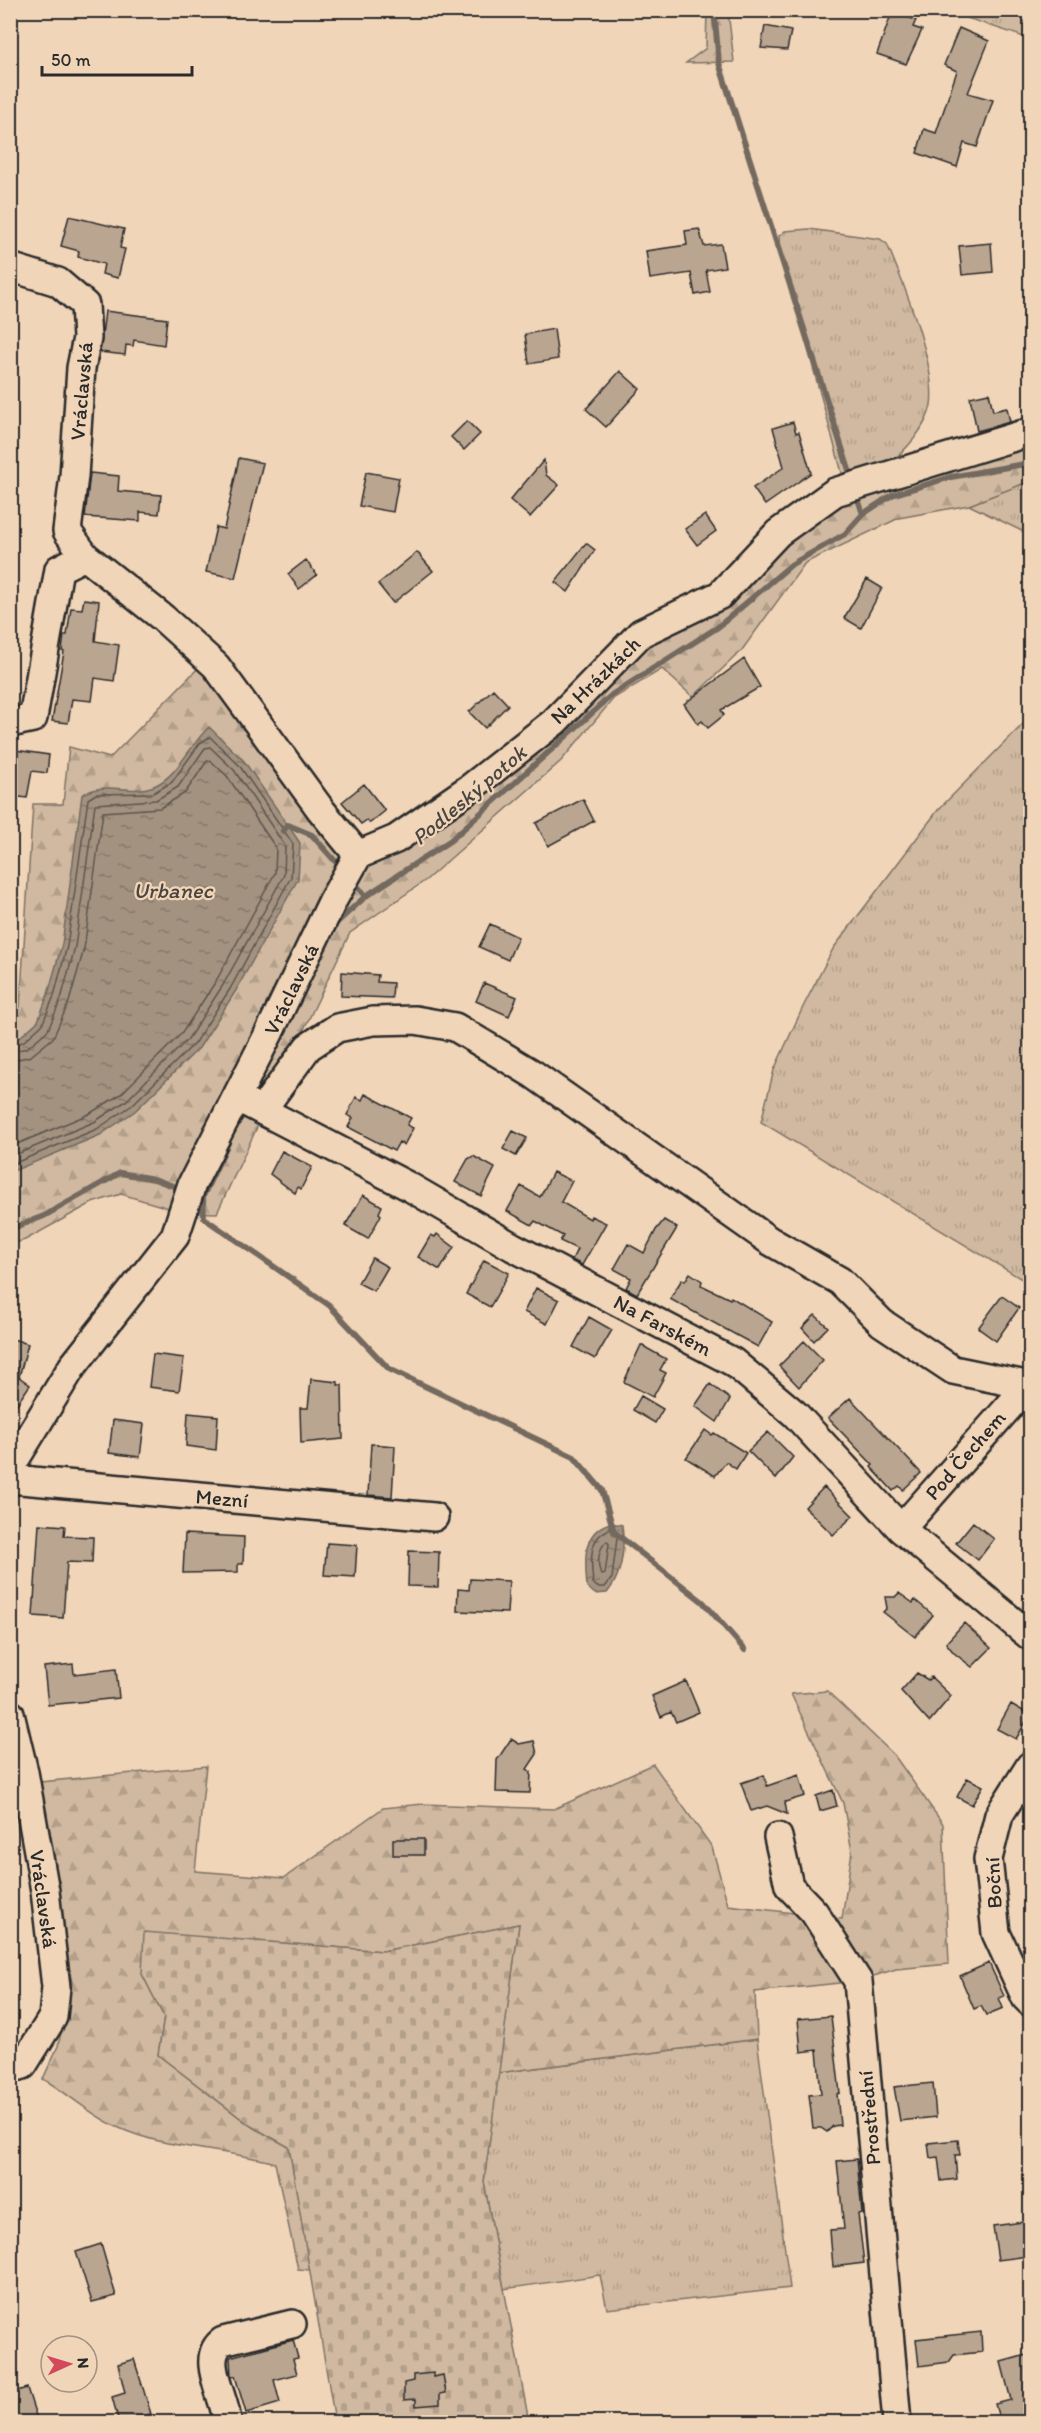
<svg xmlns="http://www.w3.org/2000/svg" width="1041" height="2433" viewBox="0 0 1041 2433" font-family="Itim,sans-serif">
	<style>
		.grass { fill: url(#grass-tufts); stroke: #7e7266; stroke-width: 1.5 }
		.forest { fill: url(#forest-firs); stroke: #7e7266; stroke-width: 1.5 }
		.cemetery { fill: url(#cemetery-stones); stroke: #7e7266; stroke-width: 1.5 }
		.water { fill: url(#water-ripples); stroke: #73695e; stroke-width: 1.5 }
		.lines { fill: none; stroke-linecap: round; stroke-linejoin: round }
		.shore { stroke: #5b544d; stroke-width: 1.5 }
		.stream { stroke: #73695e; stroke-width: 6 }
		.building { fill: #baa591; stroke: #2b2b2b; stroke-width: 1.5 }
		.minor-casing { stroke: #2b2b2b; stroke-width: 32 }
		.minor { stroke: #f1d5b8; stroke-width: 27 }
		.labels { text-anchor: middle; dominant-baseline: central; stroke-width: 4.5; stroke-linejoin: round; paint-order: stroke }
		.street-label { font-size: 21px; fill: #2b2b2b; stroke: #f1d5b8 }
		.water-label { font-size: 22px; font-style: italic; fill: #494540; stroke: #f1d5b8 }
	</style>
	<defs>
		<pattern id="grass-tufts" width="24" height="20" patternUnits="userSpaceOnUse" patternTransform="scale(1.5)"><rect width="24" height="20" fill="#d0b9a0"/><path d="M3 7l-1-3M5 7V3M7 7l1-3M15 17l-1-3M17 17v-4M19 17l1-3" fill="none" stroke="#b39f8a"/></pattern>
		<pattern id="forest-firs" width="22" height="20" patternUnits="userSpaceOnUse" patternTransform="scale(1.5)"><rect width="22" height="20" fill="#d0b9a0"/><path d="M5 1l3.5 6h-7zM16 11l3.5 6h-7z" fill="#b39f8a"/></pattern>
		<pattern id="cemetery-stones" width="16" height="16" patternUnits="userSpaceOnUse" patternTransform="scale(1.5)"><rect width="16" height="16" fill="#d0b9a0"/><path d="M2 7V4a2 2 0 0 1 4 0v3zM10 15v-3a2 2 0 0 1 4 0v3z" fill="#b39f8a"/></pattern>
		<pattern id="water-ripples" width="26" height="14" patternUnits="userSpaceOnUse" patternTransform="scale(1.5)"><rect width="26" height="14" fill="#a39280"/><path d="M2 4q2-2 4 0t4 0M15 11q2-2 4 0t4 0" fill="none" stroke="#857769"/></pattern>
	</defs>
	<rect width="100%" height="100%" fill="#f1d5b8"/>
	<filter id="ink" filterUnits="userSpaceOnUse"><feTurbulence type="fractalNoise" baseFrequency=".0167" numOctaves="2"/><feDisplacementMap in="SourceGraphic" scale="12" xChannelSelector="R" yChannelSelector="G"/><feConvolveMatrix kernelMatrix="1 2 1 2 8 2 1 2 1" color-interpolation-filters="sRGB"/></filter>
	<g filter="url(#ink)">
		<path class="grass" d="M949,11H1030V39L949,12Z
			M809,229L880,239L887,244C903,282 937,365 931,405C927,426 906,452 888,463C875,471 858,475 844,480L780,248L779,236L785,231Z
			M1030,481V535L969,505Z
			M1030,717V1284L761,1122L774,1070L803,1007L833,949L938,810Z
			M757,2039L790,2288L607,2309L600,2275L504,2289L484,2182L498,2073Z"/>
		<path class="forest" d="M707,11H728L734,62L686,63L706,48Z
			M1030,436V481L969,505L899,518L805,563L742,650L693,697L662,669L614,698L561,761L426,880L350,933L282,1075C269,1090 262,1097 241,1092L362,857L835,495Z
			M207,659L358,855L230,1109L259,1123L217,1213L182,1212L121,1194L92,1203L25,1240L11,1244L10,1007H20L33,804H63L69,747L110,758Z
			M827,1691L894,1755L943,1824L949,1964L896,1969L858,1981L755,1992L757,2039L498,2073L519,1924L383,1951L229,1939L142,1974L164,2017L158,2055L251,2126L289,2147L310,2270L298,2269L275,2163C222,2148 167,2150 117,2127C90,2115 68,2093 43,2079L58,2046L72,1983L40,1782L206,1766L195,1871L284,1878L383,1808L423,1804L554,1809L653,1764L712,1847L728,1905L842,1919L852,1851L843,1803L791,1694Z"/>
		<path class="cemetery" d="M519,1924L484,2182L529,2422H335L289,2147L251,2126L158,2055L164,2017L142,1974L144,1932L383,1951Z"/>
		<path class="water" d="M209,727L244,761L300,843L298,879L235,992L199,1048L135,1111L100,1135L11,1172V1039L20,1037L38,1021L48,994L62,944L82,795C106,780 128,795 151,787C177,779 189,745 209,727Z
			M610,1523L622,1525C625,1550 623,1574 607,1593L595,1594L587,1587C585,1561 581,1532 610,1523Z"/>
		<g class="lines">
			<path class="shore" d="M10,1045L23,1042L42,1025L54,996L67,946L88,799L96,794L153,793L172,782L200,743L210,737L239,765L293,844L291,877L230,989L194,1044L131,1106L97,1129L10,1165
				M10,1052L27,1048L48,1030L61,999L75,947L95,804L156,800L178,787L205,748L210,747L234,770L285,846L284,875L223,985L188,1039L126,1101L94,1122L10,1157
				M10,1061L31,1056L53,1038L69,1002L84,949L103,812L160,808L185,793L207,761H211L227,776L276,848L275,873L216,981L182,1033L121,1094L89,1114L10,1147
				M611,1529L616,1531L617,1538L612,1578L605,1587H597L593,1583C591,1563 587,1536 611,1529Z
				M607,1541L609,1544L605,1574L602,1575C596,1566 598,1548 607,1541Z"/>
			<path class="stream" d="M714,10L719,63L849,470
				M859,502L863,514
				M283,831L288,825L312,835L335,861
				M358,887L366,896
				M333,926L366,896L451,840L613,694L718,627L792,564L845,534L863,514L892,495L951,477L1030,463
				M197,1194L203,1196L228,1143
				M203,1196L204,1218L329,1305L389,1369L574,1457L602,1490L614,1532L703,1602L745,1650
				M10,1229L44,1216L120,1173L154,1179L184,1190"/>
		</g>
		<path class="building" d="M892,12L916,20L913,27L922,30L906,64L877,54Z
			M765,26L791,31L787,50L761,48Z
			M959,28L989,41L968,93L993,100L977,147L964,143L957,167L917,153L924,129L936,133L957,71L944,65Z
			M69,216L124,229L120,248L125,249L118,278L102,274L104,264L78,257L79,251L61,246Z
			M699,229L704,246L721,244L725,267L706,270L710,292L695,295L691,273L650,279L646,251L687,245L685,231Z
			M991,243L993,272L962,275L959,246Z
			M105,311L167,319L164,345L134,340L133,346L126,345L125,355L100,352Z
			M554,329L558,359L529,364L525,334Z
			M620,371L640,389L606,427L586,409Z
			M989,393L993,411L1007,408L1010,422L977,431L970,397Z
			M467,421L480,434L464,450L451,437Z
			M793,422L796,433L799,432L811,473L765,505L753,488L784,467L773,428Z
			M239,458L263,463L235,578L206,572L216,527L224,529Z
			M544,460L546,475L559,485L530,517L510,500Z
			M366,472L399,478L393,512L359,506Z
			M90,473L119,476L118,491L161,495L159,514L140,512V521L85,517Z
			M705,515L716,531L697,545L685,529Z
			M586,543L595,550L568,592L555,582Z
			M417,552L433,571L393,603L378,584Z
			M306,560L317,575L299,589L288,574Z
			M867,579L882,588L861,628L844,618Z
			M84,599L99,601L95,641L119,645L114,681L95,678L92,701L72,699L68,723L52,721L64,652L62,651L64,635H67L71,608L82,609Z
			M744,659L760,687L721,710L724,715L708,728L702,721L698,724L684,704Z
			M493,689L508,705L485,728L469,712Z
			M15,750L49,755L47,773L32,771L27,798L12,796L14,785H10V776Z
			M364,784L385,811L370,823L367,820L361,824L342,802Z
			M583,799L594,821L548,846L536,823Z
			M490,924L518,937L508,960L479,947Z
			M342,972L378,975L377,982L393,983L392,998L341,996Z
			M484,983L517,997L509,1016L476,1001Z
			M365,1094L411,1118L407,1125L413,1128L404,1145L399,1142L394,1151L348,1127L353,1118L347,1115L356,1097L362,1100Z
			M513,1131L527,1138L516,1156L503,1149Z
			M282,1151L312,1167L301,1189L298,1187L295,1193L270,1174Z
			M473,1156L495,1168L481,1196L455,1182L468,1159Z
			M553,1172L572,1181L561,1202L590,1219L591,1216L606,1223L582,1265L572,1260L577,1249L560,1241L563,1236L535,1221L532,1225L507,1211L521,1186L540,1197Z
			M363,1195L382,1206L379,1213L381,1215L368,1239L345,1226Z
			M664,1220L677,1228L637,1294L626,1288L631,1278L614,1269L628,1244L644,1253L656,1230Z
			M437,1234L454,1247L440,1270L418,1257L431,1235L435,1237Z
			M372,1258L388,1267L374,1291L358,1283Z
			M484,1260L509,1273L490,1307L466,1294Z
			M690,1273L702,1281L701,1285L730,1299L731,1297L772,1322L758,1347L670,1299L682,1279L685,1281Z
			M536,1288L559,1300L547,1324L524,1312Z
			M1002,1296L1019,1308L996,1341L978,1328Z
			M815,1315L828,1327L814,1341L802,1328Z
			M589,1317L612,1330L595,1359L573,1347Z
			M10,1338L28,1344L19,1377L30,1385L10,1414Z
			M804,1341L823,1360L799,1387L779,1366Z
			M641,1345L666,1359L660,1370L666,1373L653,1397L624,1382Z
			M153,1354L184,1358L179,1391L149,1387Z
			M311,1379L338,1382V1385H342L343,1439L301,1443L300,1408H308Z
			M710,1384L730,1399L717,1422L695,1406Z
			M641,1396L663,1409L655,1423L633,1410Z
			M850,1398L921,1473L903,1490L899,1486L893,1491L871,1467L873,1465L828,1418Z
			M188,1413L218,1416L216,1450L186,1446Z
			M113,1420L144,1424L140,1457L109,1453Z
			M705,1430L712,1435L714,1433L746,1453L736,1469L726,1462L715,1476L686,1458Z
			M768,1432L793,1457L776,1479L748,1451Z
			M371,1444L395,1446L392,1497L368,1495Z
			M824,1487L853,1516L833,1535L805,1507Z
			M973,1522L994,1539L978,1560L956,1543Z
			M39,1524L65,1526L64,1536L93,1537L92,1563L67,1562L63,1618L33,1616Z
			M185,1534L244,1537L243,1564H238V1572L183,1573Z
			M327,1543L357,1545L355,1577L324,1575Z
			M409,1551L439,1552L438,1587L408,1586Z
			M470,1579L509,1581L507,1613L457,1611L458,1589L469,1590Z
			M899,1593L913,1603L915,1600L933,1615L915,1637L883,1612L887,1608L885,1597H895Z
			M964,1623L991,1648L972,1667L954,1653L946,1643Z
			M73,1664L74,1674L116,1669L119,1698L48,1705L44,1667Z
			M917,1673L928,1680L931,1677L951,1696L929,1722L901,1691Z
			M686,1681L699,1712L676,1722L671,1712L661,1717L652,1696Z
			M1011,1704L1030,1715L1016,1739L997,1729Z
			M511,1739L519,1744L534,1741L537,1754L527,1769L531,1772L530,1793L496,1792L497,1760Z
			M764,1775L767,1786L799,1775L805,1796L785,1802L787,1814L767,1806L751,1811L741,1783Z
			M967,1778L983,1786L972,1805L957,1797Z
			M833,1790L837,1806L820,1811L816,1796Z
			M393,1839H424V1855H393Z
			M989,1963L1004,1996L999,1998L1003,2008L986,2015L981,2006L974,2009L960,1976Z
			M831,2016L840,2093L837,2094L840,2125L833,2126L827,2132L821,2128H813L809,2095L821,2094L817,2050L801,2052L798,2019Z
			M933,2083L936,2117L900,2121L894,2087Z
			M958,2140L960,2155H955L957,2179L941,2181L938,2157L930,2158L928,2143Z
			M857,2159L862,2213L858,2214L864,2263L833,2267L830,2230L844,2229L837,2161Z
			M1023,2222L1028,2256L998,2260L993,2226Z
			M101,2244L116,2296L92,2302L76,2252Z
			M981,2332L982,2352L954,2355L949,2362L919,2366L916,2339Z
			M293,2340L298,2358L293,2359L297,2374L274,2380L280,2403L246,2413L235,2376L231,2377L230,2357Z
			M1030,2354V2416L1000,2422L995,2404L1011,2400L1001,2362Z
			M134,2359L151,2414L119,2422L112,2397L125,2393L118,2364Z
			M433,2373V2377L443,2375L446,2393L440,2394V2404L416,2406V2399L404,2400V2383L413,2381V2375Z
			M27,2388L38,2422H10V2393Z"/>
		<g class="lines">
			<defs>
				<path id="minor" d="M10,267L58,282L85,305L87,338L81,368L74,476L67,531L85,556L163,618L216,666L321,810L358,855
					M10,723L33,718L59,569L85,556
					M358,855L396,839L470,788L554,722L641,633L720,595L778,533L835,492L1030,432
					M236,1097L408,1186L513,1247L733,1362L795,1414L901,1529L1030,1636
					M262,1110L308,1047L337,1028L373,1021L415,1020L455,1027L533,1074L770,1241L840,1281L882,1323L953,1370L1026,1385
					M10,1468L72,1367L175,1236L192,1184L270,1031L333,900L358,855
					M10,1479L434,1517
					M901,1529L1030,1383
					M10,1714L24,1772L45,1891L56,1987L53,2017L23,2065L10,2069
					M1030,1766L999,1815L988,1859L996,1933L1026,1998L1030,2002
					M778,1837L789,1886L814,1912L858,1981L897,2422
					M227,2422C227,2400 198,2358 223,2341L292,2324"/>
			</defs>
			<use href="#minor" class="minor-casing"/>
			<use href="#minor" class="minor"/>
		</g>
	</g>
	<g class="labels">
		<g class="street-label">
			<text transform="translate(81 391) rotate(-85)">Vráclavská</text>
			<text transform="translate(595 680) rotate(-44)">Na Hrázkách</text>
			<text transform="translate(291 989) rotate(-64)">Vráclavská</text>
			<text transform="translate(663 1325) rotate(28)">Na Farském</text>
			<text transform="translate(965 1455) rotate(-49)">Pod Čechem</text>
			<text transform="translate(222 1498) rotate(5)">Mezní</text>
			<text transform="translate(993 1883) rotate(-93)">Boční</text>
			<text transform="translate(44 1899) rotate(82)">Vráclavská</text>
			<text transform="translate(869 2118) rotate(-95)">Prostřední</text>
		</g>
		<g class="water-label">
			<text transform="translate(469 795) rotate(-40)">Podleský potok</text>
			<text x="173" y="890">Urbanec</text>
		</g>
	</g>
	<rect width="1041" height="2433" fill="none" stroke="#f1d5b8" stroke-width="36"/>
	<rect x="18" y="18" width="1005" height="2397" fill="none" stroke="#2b2b2b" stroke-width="2" filter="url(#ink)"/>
	<g transform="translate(69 2364) rotate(86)"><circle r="28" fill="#f1d5b8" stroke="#a29180" stroke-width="1.5"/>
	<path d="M0-4.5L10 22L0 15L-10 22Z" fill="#d1495b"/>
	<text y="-9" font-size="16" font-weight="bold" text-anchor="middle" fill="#2b2b2b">N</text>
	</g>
	<path d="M42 66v9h150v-9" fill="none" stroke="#2b2b2b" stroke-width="3"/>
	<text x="51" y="66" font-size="18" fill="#2b2b2b" stroke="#f1d5b8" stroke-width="4.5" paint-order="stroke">50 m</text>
</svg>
